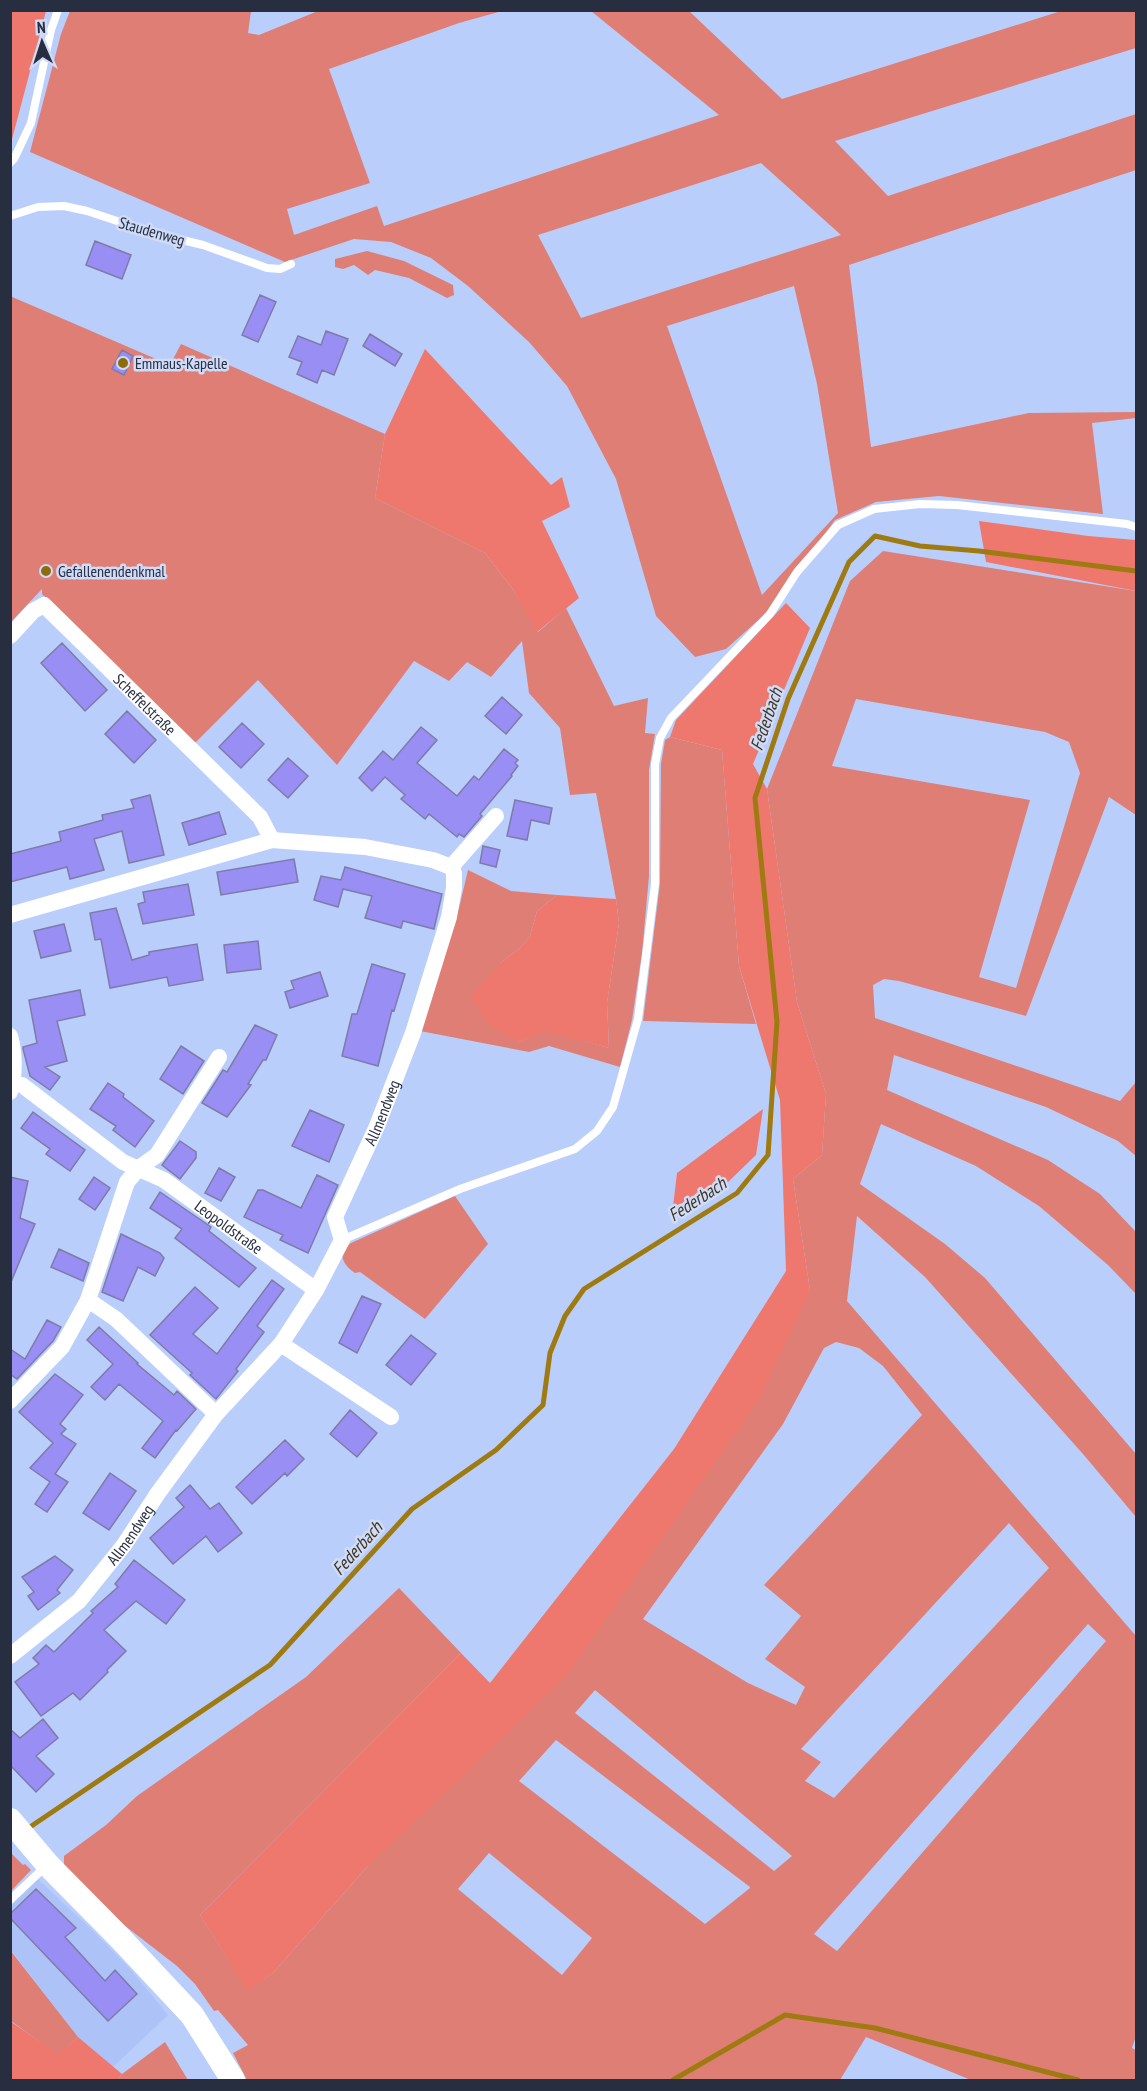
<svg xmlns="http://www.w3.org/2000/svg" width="1147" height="2091" viewBox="0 0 1147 2091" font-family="'PT Sans Narrow',sans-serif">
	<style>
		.built { fill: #adc3f8 }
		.green { fill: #df7e75; fill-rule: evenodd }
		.forest { fill: #ee786d }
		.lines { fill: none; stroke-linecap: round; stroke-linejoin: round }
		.stream { stroke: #9e7a10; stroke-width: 5 }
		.building { fill: #988ef4; stroke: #7e7ba9; stroke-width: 1.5 }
		.service { stroke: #fff; stroke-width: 8 }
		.minor { stroke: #fff; stroke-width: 16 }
		.secondary { stroke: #fff; stroke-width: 24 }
		.poi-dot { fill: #8c6c0e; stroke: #cfdbf7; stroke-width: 2 }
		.labels { text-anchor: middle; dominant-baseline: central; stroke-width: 5; stroke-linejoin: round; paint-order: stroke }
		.street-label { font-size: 16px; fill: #262e40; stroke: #cfdbf7 }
		.poi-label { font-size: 16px; fill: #262e40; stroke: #cfdbf7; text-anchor: start }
		.water-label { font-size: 18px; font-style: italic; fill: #3e3521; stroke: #cfdbf7 }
	</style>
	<rect width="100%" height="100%" fill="#bacefc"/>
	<path class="built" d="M38,1879L93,1931L132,1971L168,2015L113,2067L78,2037L11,1950V1906Z"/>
	<path class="green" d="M70,11H251L248,33L259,35L318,11H502L459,23L329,69L370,183L287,209L294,235L377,206L384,226L719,115L591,11H689L782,99L1061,11H1136V48L835,141L888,196L1136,114V170L849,265L871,447L1029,413L1136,412V418L1092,423L1103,514L939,496L876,502L835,520L765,614L726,649L695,657L656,616L616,479L567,386L529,342L468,286L431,258L391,242L354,239L285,262L30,152L61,34ZM761,163L841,235L581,318L538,235ZM794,286L817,384L838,513L762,595L667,326Z
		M367,251L404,261L453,285L454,295L447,298L409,278L375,270L368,275L354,265L343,269L335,267V259Z
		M10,296L170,365L181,344L385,434L375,498L485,553L512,588L538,632L566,608L614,706L648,698L645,733L655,734L649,770V876L642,953L632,1020L620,1067L549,1046L529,1052L420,1031L459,908L468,870L511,891L557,895L537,911L530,936L519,949L500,963L519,1042L545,1030L609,1048L607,1003L619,923L616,899L596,793L570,795L560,728L529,693L522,641L491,677L467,662L449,681L414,661L337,765L258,680L194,744L42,594V589L11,622Z
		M883,551L1136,591V815L1109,797L1026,1016L899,981L884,979L873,985L875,1018L1120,1101L1136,1082V1156L1118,1141L1046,1107L894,1055L887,1090L1048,1160L1100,1194L1136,1232V1294L1108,1265L1039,1206L976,1166L881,1124L860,1184L945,1244L985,1278L1136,1454V1517L1083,1454L925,1277L857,1216L847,1301L1136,1636V2036L1132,2048L1136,2050V2080H971L866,2037L840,2080H247L233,2053L248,2045L218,2010L214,2011L195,1984L177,1966L124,1925L64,1865V1856L106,1825L137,1796L306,1677L399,1588L461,1653L200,1915L247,1989L273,1973L367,1867L810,1290L793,1179L822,1155L826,1094L797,1002L767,789L850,581ZM856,699L1045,732L1069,742L1080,773L1016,988L979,977L1030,800L832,766ZM836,1342L859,1348L883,1366L922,1415L764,1585L801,1616L765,1659L805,1687L796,1705L748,1683L643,1619L783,1424L824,1348ZM1009,1523L1049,1568L834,1798L805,1781L821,1762L801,1749ZM1088,1624L1106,1641L837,1951L814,1934ZM595,1690L792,1856L774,1871L575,1713ZM556,1740L750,1887V1888L705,1924L519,1781ZM489,1853L592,1938L562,1975L458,1889Z
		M670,737L722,750L739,966L756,1024L643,1021L660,883L661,764L665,740Z
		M455,1196L488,1244L425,1319L360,1272L355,1273C342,1264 337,1253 351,1243Z
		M11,1853L23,1865L25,1864L31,1870L11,1891Z
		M10,1950L78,2037L58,2055L11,2021Z
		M165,2042L188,2080H118L122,2074Z"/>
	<path class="forest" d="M11,10L46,11L11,143L10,11Z
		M425,349L551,485L562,477L570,507L542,521L579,598L537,632L512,588L485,553L375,498L385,434Z
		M979,521L1088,536L1136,540V591L986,562Z
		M786,603L810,628L753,764L767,789L797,1002L826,1094L822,1155L793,1179L810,1290L759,1399L566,1676L367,1867L273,1973L247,1990L200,1915L461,1653L490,1683L674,1449L786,1271L780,1100L739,966L722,750L670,737L676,720Z
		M557,895L616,899L619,923L607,1003L609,1048L545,1031L519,1042L489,1025L471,997L500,963L519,949L530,936L537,911Z
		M763,1109L756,1155L726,1184L673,1207L677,1173Z
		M10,2021L58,2054L78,2037L122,2074L118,2080H11Z"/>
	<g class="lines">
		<path class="stream" d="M27,1829L270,1665L412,1509L496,1450L543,1405L550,1353L565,1316L584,1289L737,1193L768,1155L777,1022L755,798L788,699L849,562L875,536L920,546L979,551L1136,571
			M673,2080L785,2015L875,2028L1078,2080"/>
	</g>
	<path class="building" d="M95,241L131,255L122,279L86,265Z
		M260,295L276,302L258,342L242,335Z
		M326,331L348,339L334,375L322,370L317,383L297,374L302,362L289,357L298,336L321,345Z
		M370,334L402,354L395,366L363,346Z
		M122,350L133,356L124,375L112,369Z
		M62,643L107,690L85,711L41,663Z
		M502,697L522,715L506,734L485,716Z
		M127,711L156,740L134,763L105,734Z
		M242,723L264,744L241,768L219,747Z
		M421,727L437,740L417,763L457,796L474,776L479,780L504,749L518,760L515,763L518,766L511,775L512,776L480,814L482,816L464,837L459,834L457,837L429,814L425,819L401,799L405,795L385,777L372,791L359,778L383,751L393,760Z
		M288,758L308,776L288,798L268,780Z
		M150,795L164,855L129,863L122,831L94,839L104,870L70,879L67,867L10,882V854L61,841L59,832L103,820L102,815L134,808L131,800Z
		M515,800L552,808L549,824L531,820L527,840L507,836Z
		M219,812L226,834L189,845L182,823Z
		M483,846L500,850L496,867L480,863Z
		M294,859L298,882L221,895L217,872Z
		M345,867L442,894L434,929L403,921L401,928L365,918L372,896L343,889L338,907L314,900L321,876L341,880Z
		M188,884L194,915L143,924L138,904L145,902L143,892Z
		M116,908L132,960L149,955V952L197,944L203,980L169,986L167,977L110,988L101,939L95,940L90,913Z
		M64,924L71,951L41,958L34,931Z
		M258,941L261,969L227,973L224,945Z
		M372,964L405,974L394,1011L392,1010L378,1066L342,1056L352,1014H357Z
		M320,972L328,996L290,1008L285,992L294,989L291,981Z
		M80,990L85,1015L57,1021L67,1061L45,1067L60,1077L50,1090L30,1076L23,1049V1047L37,1043L29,1000Z
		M255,1025L277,1035L266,1060H263L248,1084L251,1085L227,1117L202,1103L223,1070L227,1072Z
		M181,1046L204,1061L183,1094L160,1079Z
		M108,1083L124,1094L123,1097L154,1121L135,1147L113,1130L116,1126L90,1109Z
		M310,1110L344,1125L329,1162L292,1146Z
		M33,1112L85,1150L70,1171L46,1154L50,1149L21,1128Z
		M180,1141L196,1152V1158L180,1179L162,1165Z
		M219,1168L235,1177L221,1201L205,1193Z
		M317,1175L338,1185L308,1253L280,1240L283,1235L244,1217L258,1190H263L301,1208Z
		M10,1177L28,1181L20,1218L35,1224L11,1282Z
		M94,1177L110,1188L95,1210L79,1199Z
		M160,1192L211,1227L209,1231L256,1268L239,1287L175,1238L182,1229L150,1208Z
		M121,1234L160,1253L164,1258L155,1276L138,1267L123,1301L102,1292Z
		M59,1249L89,1263L83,1281L51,1267Z
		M272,1280L284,1289L257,1326L264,1332L236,1369L238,1371L216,1399L190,1375L192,1373L150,1335L195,1287L218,1308L193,1334L217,1354Z
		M362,1296L381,1304L357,1353L339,1343Z
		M47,1320L61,1327L53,1341L17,1379L10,1374V1349L25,1359Z
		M99,1327L138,1363L137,1364L174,1395L177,1391L196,1409L177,1431L176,1430L155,1458L142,1448L163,1421L119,1384L105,1400L91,1387L113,1364L87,1340Z
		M411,1335L436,1354L411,1385L386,1365Z
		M55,1374L83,1395L60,1424L66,1429L61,1434L76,1444L55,1474L68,1482L47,1512L35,1504L50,1482L30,1468L53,1443L19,1412Z
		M350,1410L377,1433L357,1457L330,1434Z
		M285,1440L304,1459L287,1476L285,1473L252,1504L236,1487Z
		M110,1473L136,1491L109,1530L83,1513Z
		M190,1485L210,1509L219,1503L242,1533L218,1552L206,1536L173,1564L150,1538L184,1507L176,1498Z
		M55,1556L73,1570L57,1590L60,1593L38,1610L28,1596L34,1592L22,1577Z
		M134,1560L185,1600L166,1624L136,1601L104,1630L126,1651L107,1670L108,1672L80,1700L73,1693L41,1716L15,1682L39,1664L33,1658L46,1645L54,1652L93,1613L91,1611L118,1587L115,1584Z
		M43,1719L58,1738L36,1756L54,1774L36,1792L10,1765V1729L20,1738Z
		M36,1889L76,1928L65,1937L105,1981L115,1970L137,1994L108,2021L10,1918V1914Z"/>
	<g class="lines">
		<path class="service" d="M10,163L14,159L31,123L51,30L58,10
			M10,216L38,207L64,206L87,211L153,233L203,245L267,268L280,269L291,264
			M342,1240L460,1189L575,1149L597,1131L613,1107L638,1019L655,884V764L660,738L671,718L770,614L797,572L838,525L874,509L920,504L957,505L1127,524L1136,527
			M10,1900L47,1865"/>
		<g class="minor">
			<path id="s1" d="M10,636L33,611L44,605L260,817L272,840"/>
			<path d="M451,867L496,816"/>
			<path d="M10,915L272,840L365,847L433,860L451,867"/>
			<path d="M10,1036C15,1053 15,1075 10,1092"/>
			<path id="s2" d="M13,1083L22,1085L123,1162L164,1180L316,1290"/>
			<path d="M88,1300L116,1319L216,1414"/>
			<path d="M281,1344L391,1417"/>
			<path d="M10,1401L62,1347L88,1300L127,1182L139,1168L157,1155L219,1057"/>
			<path id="s3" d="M10,1656L79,1601L124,1545L158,1493L216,1414L281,1344L316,1290L342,1240L335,1217L377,1126L413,1033L449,917L454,888V873L451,867"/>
		</g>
		<path class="secondary" d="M10,1820L48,1865L119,1937L192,2015L233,2080"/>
	</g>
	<g class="poi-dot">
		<circle cx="123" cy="363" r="6"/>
		<circle cx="46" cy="571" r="6"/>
	</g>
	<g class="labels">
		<g class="street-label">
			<text transform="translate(152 231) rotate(16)">Staudenweg</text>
			<text stroke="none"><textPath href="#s1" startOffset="188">Scheffelstraße</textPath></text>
			<text stroke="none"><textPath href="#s3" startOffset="675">Allmendweg</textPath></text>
			<text stroke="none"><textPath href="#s2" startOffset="261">Leopoldstraße</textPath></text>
			<text stroke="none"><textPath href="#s3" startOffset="172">Allmendweg</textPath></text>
		</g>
		<g class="poi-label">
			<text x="135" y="363">Emmaus-Kapelle</text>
			<text x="58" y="571">Gefallenendenkmal</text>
		</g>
		<g class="water-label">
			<text transform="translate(766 719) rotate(-71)">Federbach</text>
			<text transform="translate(697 1199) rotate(-33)">Federbach</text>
			<text transform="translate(357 1548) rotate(-48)">Federbach</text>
		</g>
	</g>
	<rect width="1147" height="2091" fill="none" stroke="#262e40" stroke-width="24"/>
	<g transform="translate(42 42) rotate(357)" stroke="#cfdbf7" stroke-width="4.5" paint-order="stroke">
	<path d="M0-4.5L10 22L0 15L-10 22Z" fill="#262e40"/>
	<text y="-9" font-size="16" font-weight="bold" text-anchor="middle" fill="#262e40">N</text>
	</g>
</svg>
